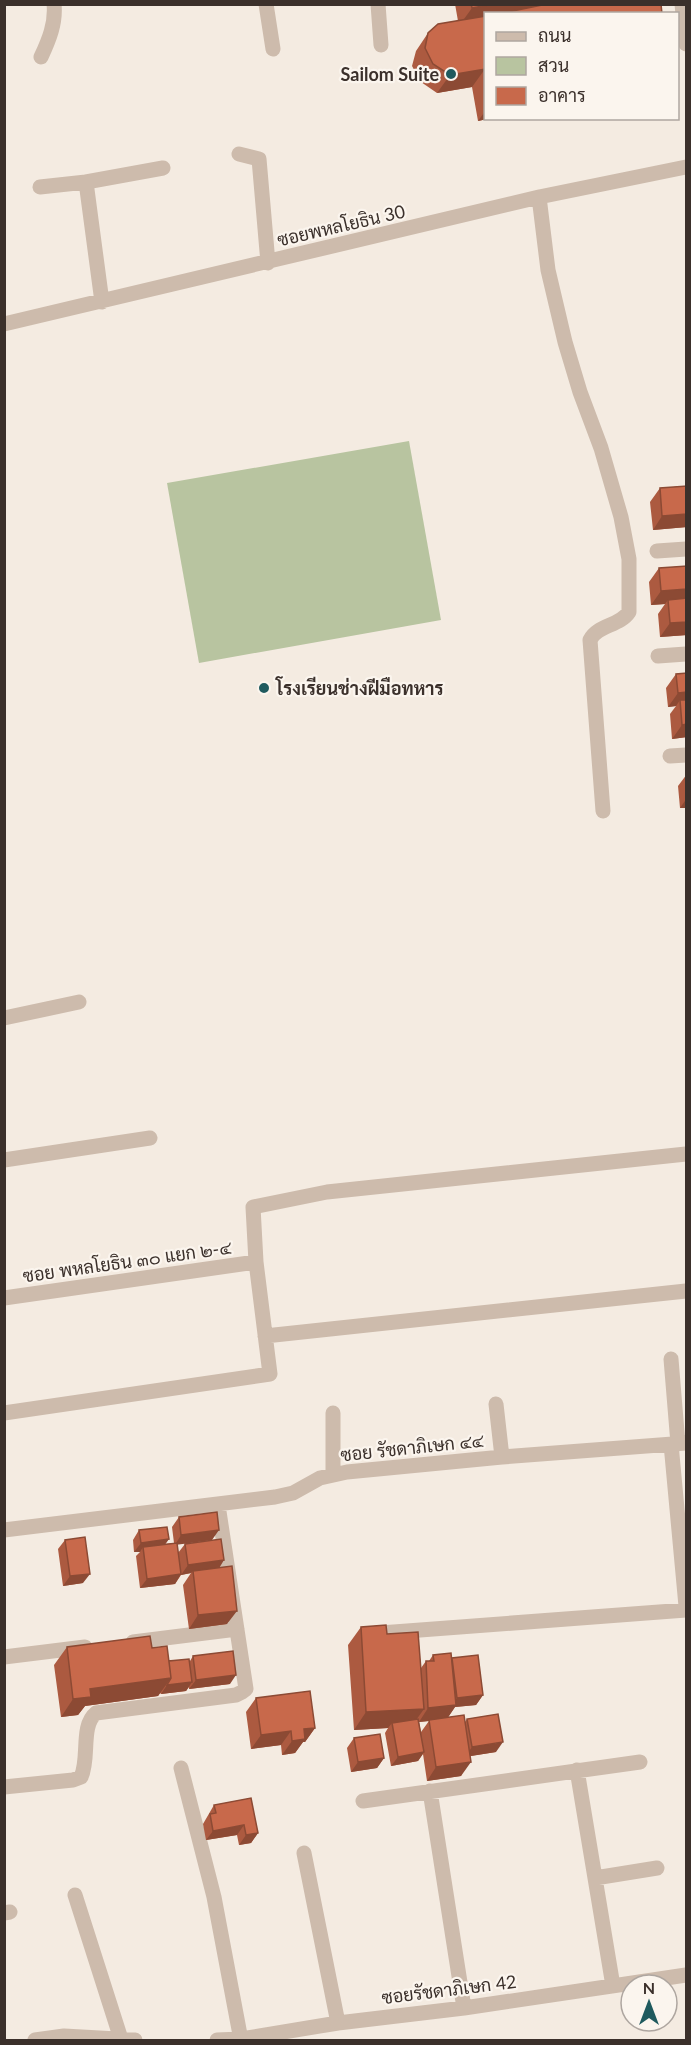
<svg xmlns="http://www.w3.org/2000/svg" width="691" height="2045" viewBox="0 0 691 2045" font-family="Lato,Sarabun,sans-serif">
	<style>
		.green { fill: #b8c4a0 }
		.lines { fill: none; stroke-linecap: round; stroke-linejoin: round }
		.street { stroke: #cdbbac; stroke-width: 15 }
		.wall { fill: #ac5a40; fill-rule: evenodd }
		.shaded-wall { fill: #8c4a34 }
		.building { fill: #c8694b; stroke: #8c4a34; stroke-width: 1.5 }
		.poi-dot { fill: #1f5a5e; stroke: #fbf5ee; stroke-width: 2 }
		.labels { text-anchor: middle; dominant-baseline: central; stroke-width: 4.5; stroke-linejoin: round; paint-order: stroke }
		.poi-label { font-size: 18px; font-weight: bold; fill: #3b302b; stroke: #fbf5ee; text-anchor: end }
		.street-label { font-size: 18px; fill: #3b302b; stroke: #fbf5ee }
	</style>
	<rect width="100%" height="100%" fill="#f4ebe1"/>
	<path class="green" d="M409,441L441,620L199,663L167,483Z"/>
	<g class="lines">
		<path class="street" d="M266,4L273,49
			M378,4L381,45
			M682,4L686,44
			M41,57C49,40 56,23 54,4
			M239,154L259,159L268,263
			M40,187L86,182
			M539,197L548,270L565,342L580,392L601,448L621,517L629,559V612C620,626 597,625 590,640L603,811
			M102,302L86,182L163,168
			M4,324L539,197L686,167
			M657,551L686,549
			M658,656L686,654
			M670,756L686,755
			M4,1018L79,1002
			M4,1160L150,1138
			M4,1298L256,1262
			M265,1336L686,1291
			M671,1359L678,1444
			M496,1404L502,1457
			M4,1413L270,1374L256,1262L253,1207L327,1192L686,1154
			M333,1413V1474
			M671,1444L686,1606
			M4,1530L275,1497L293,1493L320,1478L347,1472L502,1457L686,1443
			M367,1634L686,1610
			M133,1642L237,1629
			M4,1657L85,1647
			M181,1768L214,1897L241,2040
			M577,1770L613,1986
			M4,1787L73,1780L81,1777C90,1758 80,1726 96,1713L236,1695L242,1692L246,1689L218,1505
			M430,1791L464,2008
			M363,1801L640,1762
			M304,1853L338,2023
			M595,1878L657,1868
			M75,1895L121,2039
			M4,1913L10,1912
			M35,2040L64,2036L135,2040
			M217,2040L241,2039L338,2023L464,2008L686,1975"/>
	</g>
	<path class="wall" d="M455,4H661L486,14V118H492L478,121L472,87L437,93L421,82L412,66L416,51L428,33L458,21Z
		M687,486V527L653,530L650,502L660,488Z
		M687,566V635L660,637L658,614L665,604L651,605L649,582L659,568Z
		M687,673V737L672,739L670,714L676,706L668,707L666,688L676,674Z
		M687,774V808H680L678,786Z
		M179,1517L212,1540L177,1544L178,1553L185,1544L219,1568L227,1624L189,1629L183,1585L191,1573L181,1575L175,1584L140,1588L136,1556L140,1552H134L133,1540L139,1530L165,1544L174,1543L172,1527Z
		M65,1540L83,1583L63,1586L58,1549Z
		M361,1627L387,1634L421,1668L426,1661H429L433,1655L451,1659L483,1695L476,1705L455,1707L448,1717L465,1722L467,1719L496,1752L470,1756L461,1776L427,1781L423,1754L418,1761L391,1766L385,1733L388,1728L354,1730L348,1645ZM429,1721L421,1732L419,1722Z
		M67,1647L152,1648L169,1661H190L193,1656L230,1684L189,1689V1687L186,1691L161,1694L160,1693L158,1696L85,1706L78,1715L61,1717L54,1665Z
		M256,1698L315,1728L305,1742H303L295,1753L282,1755L281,1745L251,1749L246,1712Z
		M354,1738L384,1758L377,1768L351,1772L347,1748Z
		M214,1805L258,1833L251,1843L239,1845L237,1835L206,1840L203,1824Z"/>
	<path class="shaded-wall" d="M493,4H581L531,14H486V22L459,26L472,8Z
		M485,69L472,87L437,93L450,75Z
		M486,110V118H492L478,121Z
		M687,514V527L653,530L662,516Z
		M687,589V602L668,600L665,604L651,605L661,591Z
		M687,622V635L660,637L670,623Z
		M687,692V705L680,700L676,706L668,707L678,693Z
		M687,724V737L672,739L682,725Z
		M687,798V808H680Z
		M219,1530L212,1540L175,1545L181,1535Z
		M169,1539L162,1549L143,1547L140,1552H134L141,1543Z
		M224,1560L218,1570L193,1571L191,1573L181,1575L188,1565Z
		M90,1574L83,1583L63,1586L70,1576Z
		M181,1574L175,1584L140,1588L147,1579Z
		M237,1611L227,1624L189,1629L198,1615Z
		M236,1675L230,1684L189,1689L196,1680Z
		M171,1678L158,1696L85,1706L78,1715L61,1717L73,1699L90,1689Z
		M192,1682L186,1691L161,1694L167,1685Z
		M483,1695L476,1705L455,1707L447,1719L419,1722L428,1708L451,1706L457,1698Z
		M424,1709L411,1727L392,1723L388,1728L354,1730L366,1712Z
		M315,1728L305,1742H303L295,1753L282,1755L292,1741L304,1729Z
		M291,1731L281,1745L251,1749L261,1735Z
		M503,1742L496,1752L465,1757L472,1747Z
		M424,1752L418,1761L391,1766L398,1757Z
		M384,1758L377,1768L351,1772L358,1762Z
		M471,1762L461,1776L427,1781L436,1767Z
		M244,1825L237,1835L206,1840L213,1831Z
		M258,1833L251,1843L239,1845L246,1835Z"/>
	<path class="building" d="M471,4H493L472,8Z
		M547,4H661L662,14H498Z
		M486,16V73L485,69L450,75L433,64L425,48L428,33L438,24Z
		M687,486V514L662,516L660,488Z
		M687,566V589L661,591L659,568Z
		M687,598V622L670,623L668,600Z
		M687,673V692L678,693L676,674Z
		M680,700H687V724L682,725Z
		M217,1512L219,1530L181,1535L179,1517Z
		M167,1527L169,1539L141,1543L139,1530Z
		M85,1537L90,1574L70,1576L65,1540Z
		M221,1539L224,1560L188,1565L185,1544Z
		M177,1543L181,1574L147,1579L143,1547Z
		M232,1566L237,1611L198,1615L193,1571Z
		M386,1625L387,1634L418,1632L424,1709L366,1712L361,1627Z
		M150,1636L152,1648L167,1646L171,1678L90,1689L91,1697L73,1699L67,1647Z
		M233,1651L236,1675L196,1680L193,1656Z
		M451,1653L456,1705L428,1708L426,1661H434L433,1655Z
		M478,1655L483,1695L457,1698L452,1658Z
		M189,1659L192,1682L167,1685L171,1678L169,1661Z
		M310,1691L315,1728L304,1729L305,1739L292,1741L291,1731L261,1735L256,1698Z
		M498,1714L503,1742L472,1747L467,1719Z
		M464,1715L471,1762L436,1767L429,1720Z
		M418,1719L424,1752L398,1757L392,1723Z
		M380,1734L384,1758L358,1762L354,1738Z
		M251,1798L258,1833L246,1835L244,1825L213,1831L210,1814L216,1813L214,1805Z"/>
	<g class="poi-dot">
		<circle cx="451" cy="74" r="6"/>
		<circle cx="264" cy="688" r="6"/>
	</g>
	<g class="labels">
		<g class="poi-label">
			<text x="439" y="74">Sailom Suite</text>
			<text x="276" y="688" text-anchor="start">โรงเรียนช่างฝีมือทหาร</text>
		</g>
		<g class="street-label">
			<text transform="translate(341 225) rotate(-13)">ซอยพหลโยธิน 30</text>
			<text transform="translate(127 1261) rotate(-8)">ซอย พหลโยธิน ๓๐ แยก ๒-๔</text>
			<text transform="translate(412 1447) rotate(-6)">ซอย รัชดาภิเษก ๔๔</text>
			<text transform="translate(449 1989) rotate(-7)">ซอยรัชดาภิเษก 42</text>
		</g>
	</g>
	<rect width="691" height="2045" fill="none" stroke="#3b302b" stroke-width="12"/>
	<rect x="484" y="12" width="195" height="108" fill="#fbf5ee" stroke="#aea6a0" stroke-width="1.5"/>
	<rect x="496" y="32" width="30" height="9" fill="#cdbbac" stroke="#aea6a0" stroke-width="1.5"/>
	<text x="538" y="42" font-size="18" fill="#3b302b">ถนน</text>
	<rect x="496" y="57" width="30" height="18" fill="#b8c4a0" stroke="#aea6a0" stroke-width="1.5"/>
	<text x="538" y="72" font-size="18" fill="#3b302b">สวน</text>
	<rect x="496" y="87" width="30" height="18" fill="#c8694b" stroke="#aea6a0" stroke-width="1.5"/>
	<text x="538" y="102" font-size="18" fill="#3b302b">อาคาร</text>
	<g transform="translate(649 2003)"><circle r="28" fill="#fbf5ee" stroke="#aea6a0" stroke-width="1.5"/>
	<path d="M0-4.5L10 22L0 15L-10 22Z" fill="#1f5a5e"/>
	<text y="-9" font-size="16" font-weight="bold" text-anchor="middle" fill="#3b302b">N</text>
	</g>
</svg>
